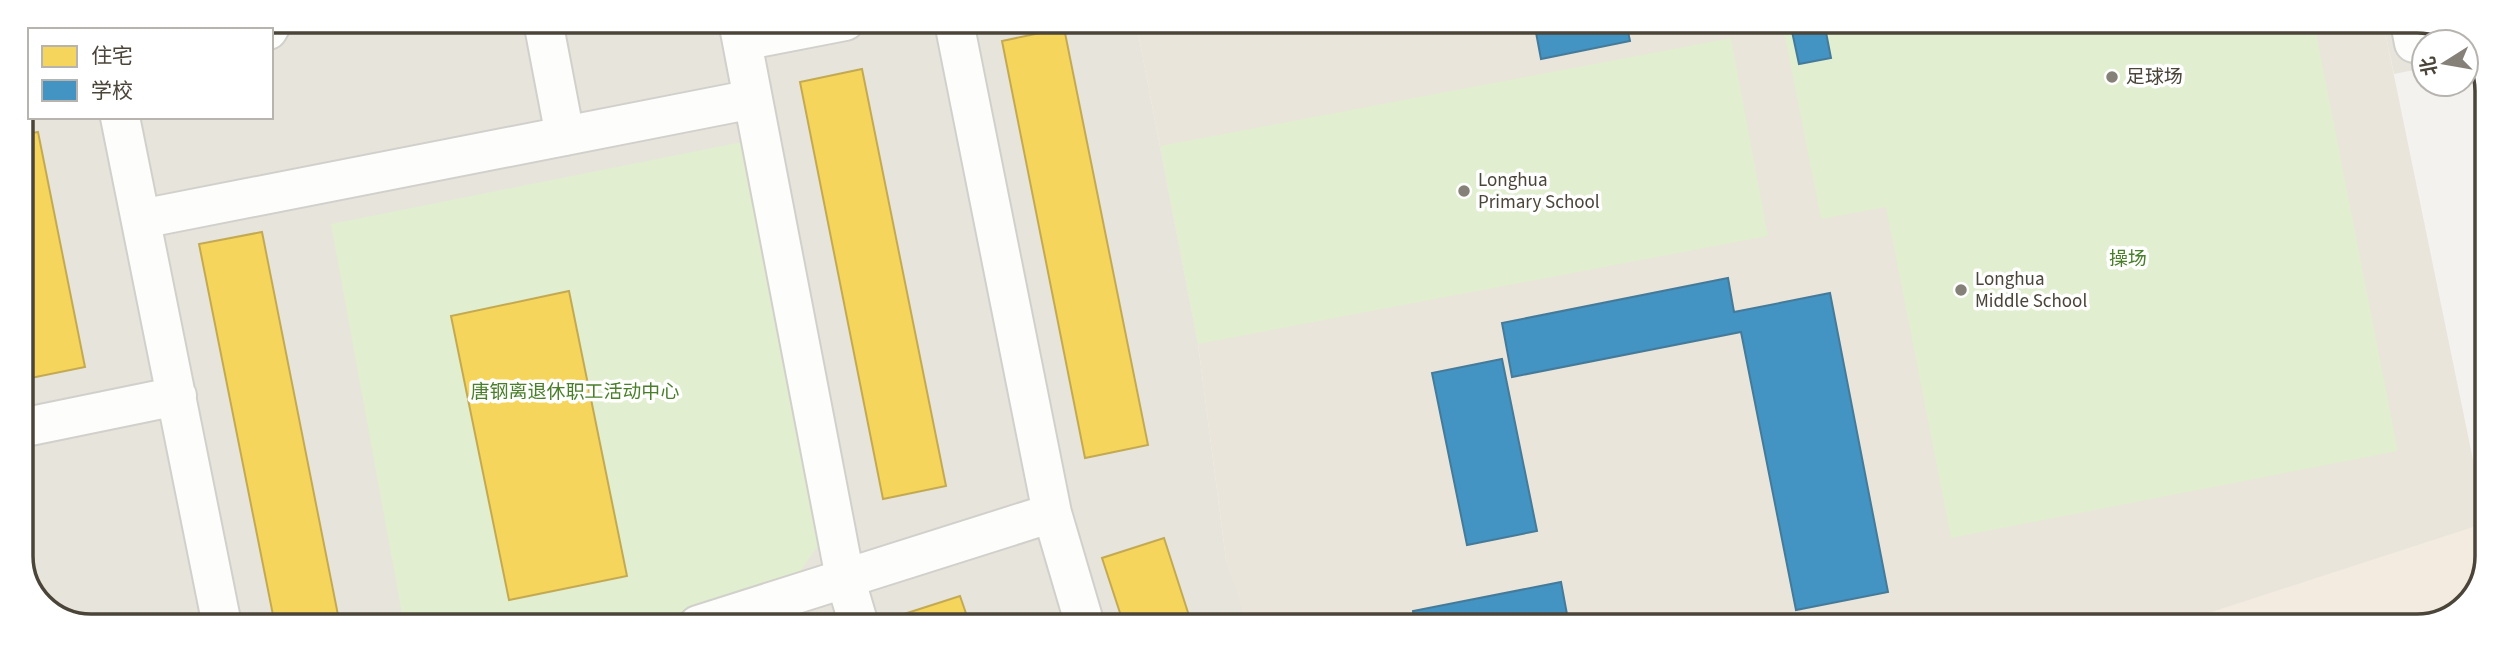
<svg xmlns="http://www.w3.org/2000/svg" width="2508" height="647" viewBox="0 0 2508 647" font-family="'Source Sans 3','Noto Sans SC',sans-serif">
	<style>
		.residential { fill: #e7e4dc }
		.commercial { fill: #f3ebdf }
		.education { fill: #eae5da }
		.green { fill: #e1eecf }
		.homes { fill: #f6d55c; stroke: #c3aa52; stroke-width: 2 }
		.schools { fill: #4393c3; stroke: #457b9a; stroke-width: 2 }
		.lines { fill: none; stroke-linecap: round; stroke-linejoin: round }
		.minor-casing { stroke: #d2d0cb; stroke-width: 42 }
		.minor { stroke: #fdfdfc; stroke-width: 38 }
		.poi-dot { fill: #868178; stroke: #fff; stroke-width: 2.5 }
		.labels { text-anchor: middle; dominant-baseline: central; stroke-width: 7; stroke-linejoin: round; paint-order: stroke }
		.poi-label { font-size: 19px; fill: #4b4439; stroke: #fff; text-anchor: start }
		.park-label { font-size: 19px; fill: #4a7f2a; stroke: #fff }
		.rim { fill: none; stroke: #4b4439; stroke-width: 3.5 }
	</style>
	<rect width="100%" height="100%" fill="#f4f2ee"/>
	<path class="residential" d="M91,21L1136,22L1198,344L1226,560L1250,625H77L39,602L22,564L21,91L30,70V117H271V30H70Z
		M2383,22H2431L2424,42V68L2394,74Z"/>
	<path class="commercial" d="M2486,523V570L2463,609L2417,626H2169Z"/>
	<path class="education" d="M1136,22H2383L2486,523L2169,626L1248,625L1226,560L1198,344Z"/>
	<path class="green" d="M1782,22H2314L2398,451L1951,538L1886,207L1821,219Z
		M1731,38L1768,236L1198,344L1160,146Z
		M742,142L818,546L794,580L643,625H404L331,224Z"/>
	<path class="homes" d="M1064,28L1148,445L1085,458L1002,41Z
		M862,69L946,486L883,499L800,82Z
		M38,132L85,367L21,380V135Z
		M262,232L340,625H275L199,244Z
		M569,291L627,576L509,600L451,316Z
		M1164,538L1192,625H1124L1102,558Z
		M960,596L970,625H901L898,616Z"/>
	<path class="schools" d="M1534,22H1626L1630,41L1541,59Z
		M1790,22H1824L1831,58L1799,64Z
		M1728,278L1734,312L1830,293L1888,592L1796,610L1741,332L1512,377L1502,323Z
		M1502,359L1537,531L1467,545L1432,373Z
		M1561,582L1569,625H1415L1413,611Z"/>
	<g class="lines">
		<defs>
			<path id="minor" d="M102,21L103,30
				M543,21L565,136
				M738,21L845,578L859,625
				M954,22L1052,513L1085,625
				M2410,22L2414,43L2453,35
				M268,30L273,21
				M742,41L845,21
				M25,81L30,80
				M120,117L222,625
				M141,219L753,99
				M21,428L177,396
				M698,625L1052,513"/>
		</defs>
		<use href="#minor" class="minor-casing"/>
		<use href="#minor" class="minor"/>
	</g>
	<g class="poi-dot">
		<circle cx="2112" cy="77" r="7"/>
		<circle cx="1464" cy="191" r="7"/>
		<circle cx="1961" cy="290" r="7"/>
	</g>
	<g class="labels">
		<g class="poi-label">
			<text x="2126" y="77">足球场</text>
			<text x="1478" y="180">Longhua<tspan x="1478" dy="22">Primary School</tspan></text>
			<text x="1975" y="279">Longhua<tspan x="1975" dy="22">Middle School</tspan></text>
		</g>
		<g class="park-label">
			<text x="2128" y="259">操场</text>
			<text x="575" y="392">唐钢离退休职工活动中心</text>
		</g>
	</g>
	<path d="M0 0H2508V647H0ZM91 33H2417A58 58 0 0 1 2475 91V556A58 58 0 0 1 2417 614H91A58 58 0 0 1 33 556V91A58 58 0 0 1 91 33Z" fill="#fff" fill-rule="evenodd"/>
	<path class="rim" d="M91 33H2417A58 58 0 0 1 2475 91V556A58 58 0 0 1 2417 614H91A58 58 0 0 1 33 556V91A58 58 0 0 1 91 33Z"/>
	<rect x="28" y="28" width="245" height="91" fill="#ffffff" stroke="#b7b4b0" stroke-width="2"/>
	<rect x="42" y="46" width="35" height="21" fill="#f6d55c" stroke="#b7b4b0" stroke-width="2"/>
	<text x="91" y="63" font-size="21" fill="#4b4439">住宅</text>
	<rect x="42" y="80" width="35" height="21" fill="#4393c3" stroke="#b7b4b0" stroke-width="2"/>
	<text x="91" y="98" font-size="21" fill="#4b4439">学校</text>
	<g transform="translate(2445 63) rotate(259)"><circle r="33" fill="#ffffff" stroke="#b7b4b0" stroke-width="2"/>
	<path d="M0-5L12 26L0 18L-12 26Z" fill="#868178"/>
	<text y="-10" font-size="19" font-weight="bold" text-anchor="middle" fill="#4b4439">北</text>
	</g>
</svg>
